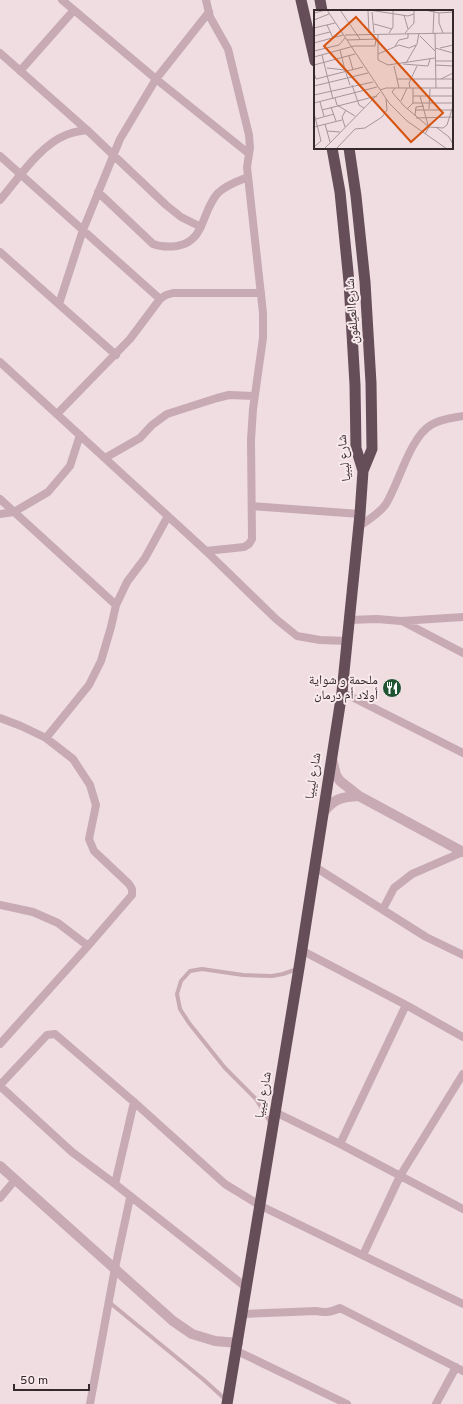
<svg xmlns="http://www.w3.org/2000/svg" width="463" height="1404" viewBox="0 0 463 1404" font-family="Overpass,'Noto Naskh Arabic',sans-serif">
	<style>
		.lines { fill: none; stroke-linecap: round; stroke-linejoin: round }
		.service { stroke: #c7aab3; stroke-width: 4 }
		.minor { stroke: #c7aab3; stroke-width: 8 }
		.tertiary { stroke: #c7aab3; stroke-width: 10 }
		.trunk { stroke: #664e58; stroke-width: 11 }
		.labels { text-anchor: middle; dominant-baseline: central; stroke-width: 4; stroke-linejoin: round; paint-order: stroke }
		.street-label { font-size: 13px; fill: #35292e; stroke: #f8e9ec }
		.poi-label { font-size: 13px; fill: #35292e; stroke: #f8e9ec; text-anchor: end }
		.inset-road { fill: none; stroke: #a59599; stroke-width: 1 }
		.view { fill: #d6540f; fill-opacity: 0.15; stroke: #d6540f; stroke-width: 2 }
		.inset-edge { fill: none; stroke: #35292e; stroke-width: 2 }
	</style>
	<rect width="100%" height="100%" fill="#f0dde1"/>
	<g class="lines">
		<path class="service" d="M270,1122L256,1099L225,1068L189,1023L180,1009L177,994L181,981L190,971L202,969L243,975L272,976L283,974L297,969
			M109,1302L204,1380L226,1400"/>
		<path class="minor" d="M62,0L156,79L248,153
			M206,0L210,17L228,49L249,135L250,148L247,167L263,313V338L253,409L251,440L252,539L249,544L244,547L206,551
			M0,53L87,130L166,205L181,217L201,227
			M20,71L74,10
			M0,156L160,299
			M98,192L153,244C161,247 169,247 177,246C206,241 201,211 218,193C226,185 238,181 248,177
			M0,200C18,179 40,145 66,135C72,132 80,131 87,130
			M0,252L116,355
			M59,304L83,230L120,139L156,79L209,12
			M0,362L206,551L276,619L297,636L320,640L348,641
			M57,414L130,339L160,299L166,295L173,293H261
			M105,458L140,438L152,425L167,414L217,398L229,395L254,396
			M0,499L116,605
			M252,506L360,514
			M0,514L14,512L48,492L70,466L80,435
			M358,527C368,520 379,514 386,504C399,483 410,437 431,425C440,419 452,418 463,416
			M349,620L377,619L401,621L463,617
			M402,621L463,653
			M342,692L463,753
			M0,718L21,726L46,738L73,759L90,785L96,805L89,839L94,851L129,884L132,889V895L88,946L0,1044
			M46,738L89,685L101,661L111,627L116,605L127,582L145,558L168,516
			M315,867L426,937L463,955
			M0,905L33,912L58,923L88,946
			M383,909L394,888L412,874L463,852
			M301,950L406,1005L463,1037
			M0,1085L47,1035L55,1034L134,1102L225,1184L261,1206L463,1304
			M0,1086L72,1152L115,1184L247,1288
			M275,1112L340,1144L463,1209
			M340,1144L406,1005
			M115,1184L134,1102
			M0,1198L15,1180
			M363,1255L400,1176L463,1074
			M243,1314L316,1311C326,1313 331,1312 340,1308L463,1371
			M237,1351L347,1404
			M90,1404L115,1268L130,1198
			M436,1404L456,1367"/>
		<path class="tertiary" d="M332,759L336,775L340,781L359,796L463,852
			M323,813C334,798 342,797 359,796
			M0,1166L173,1321L192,1334L215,1341L238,1343"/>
		<path class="trunk" d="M301,0L315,61
			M320,0L322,11
			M349,148L356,196L365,282L371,383L372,449L363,471
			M227,1404L299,968L342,692L360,514L363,471L356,448L355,385L349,282L340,192L332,148"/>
	</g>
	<defs>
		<symbol id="restaurant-disc" viewBox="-11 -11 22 22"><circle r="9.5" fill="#215431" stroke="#f8e9ec"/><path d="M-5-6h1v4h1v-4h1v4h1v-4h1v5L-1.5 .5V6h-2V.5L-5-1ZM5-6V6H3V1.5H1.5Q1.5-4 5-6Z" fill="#fff"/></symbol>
	</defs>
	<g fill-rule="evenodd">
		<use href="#restaurant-disc" x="381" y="677" width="22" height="22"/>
	</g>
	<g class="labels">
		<g class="street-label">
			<text transform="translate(353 311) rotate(-94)">شارع العيلفون</text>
			<text transform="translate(345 458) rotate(-96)">شارع ليبيا</text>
			<text transform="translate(314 776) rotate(-81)">شارع ليبيا</text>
			<text transform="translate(264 1095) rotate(-80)">شارع ليبيا</text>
		</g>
		<g class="poi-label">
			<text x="378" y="681">ملحمة و شواية<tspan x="378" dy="15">أولاد أم درمان</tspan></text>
		</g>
	</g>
	<g transform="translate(314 10)">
		<rect width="139" height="139" fill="#f0dde1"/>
		<path class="inset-road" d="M13,0L75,93L93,111L133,139M26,0L46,29M55,0L94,6L100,4M111,0L125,3L139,2M54,1L55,23M58,2L60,23M0,3L12,0M125,3V13L129,23M90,5L94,19M0,10L15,4M60,14L78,19M13,15L19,28M0,18L21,13M75,23L79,17V0M91,23L100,13V0M119,23L120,0M121,23L122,78M64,24V50L74,55L121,48M31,25L139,23M0,26L16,22M106,26L121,41M33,30L63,29M0,33L29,25M81,36L85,30L94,28V23M121,38L139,43M126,38L139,35M26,40L31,60M0,41L25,35L31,28M64,44L85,35L95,38L102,35M8,45L19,89M35,46L39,60M0,47L40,36H61L62,29M121,51H139M92,53L103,34L105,23M89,54L114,56L116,49M0,55L41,44M121,55L139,56M80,56L85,78M13,58L31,60L36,75M0,63L2,69L49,57M83,69H139M127,69L139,63M38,75L45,95L50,98M0,76L54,63M81,78L78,82L90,96L115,117M96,78L95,73L103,56M66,80L72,78H139M0,85L59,72M99,86H139M106,86L114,115M21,88L23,95L41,106M87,91L93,78M6,92L10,106M0,93L63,77M99,93H139M17,97L22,111M93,99L99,93V78M115,99L116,79M8,100L63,86M101,100H138M0,103L7,131L0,137M101,106L102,97L110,96M102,108L139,107M2,109L20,104M11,114L16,132M0,117L28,110M31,117L28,107L32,100M122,117L135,127L139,134M13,121L26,122M111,124L115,117L129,118L133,115L139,96M10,139L66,82M22,139L41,119L51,118L68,107L73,100L72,89"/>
		<path class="view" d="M42,7L129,103L97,132L10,36Z"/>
		<rect width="139" height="139" class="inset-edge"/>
	</g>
	<path d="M14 1384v6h75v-6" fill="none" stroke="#35292e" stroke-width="2"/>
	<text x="20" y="1384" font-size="12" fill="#35292e" stroke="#f8e9ec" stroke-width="3" paint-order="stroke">50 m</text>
</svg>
